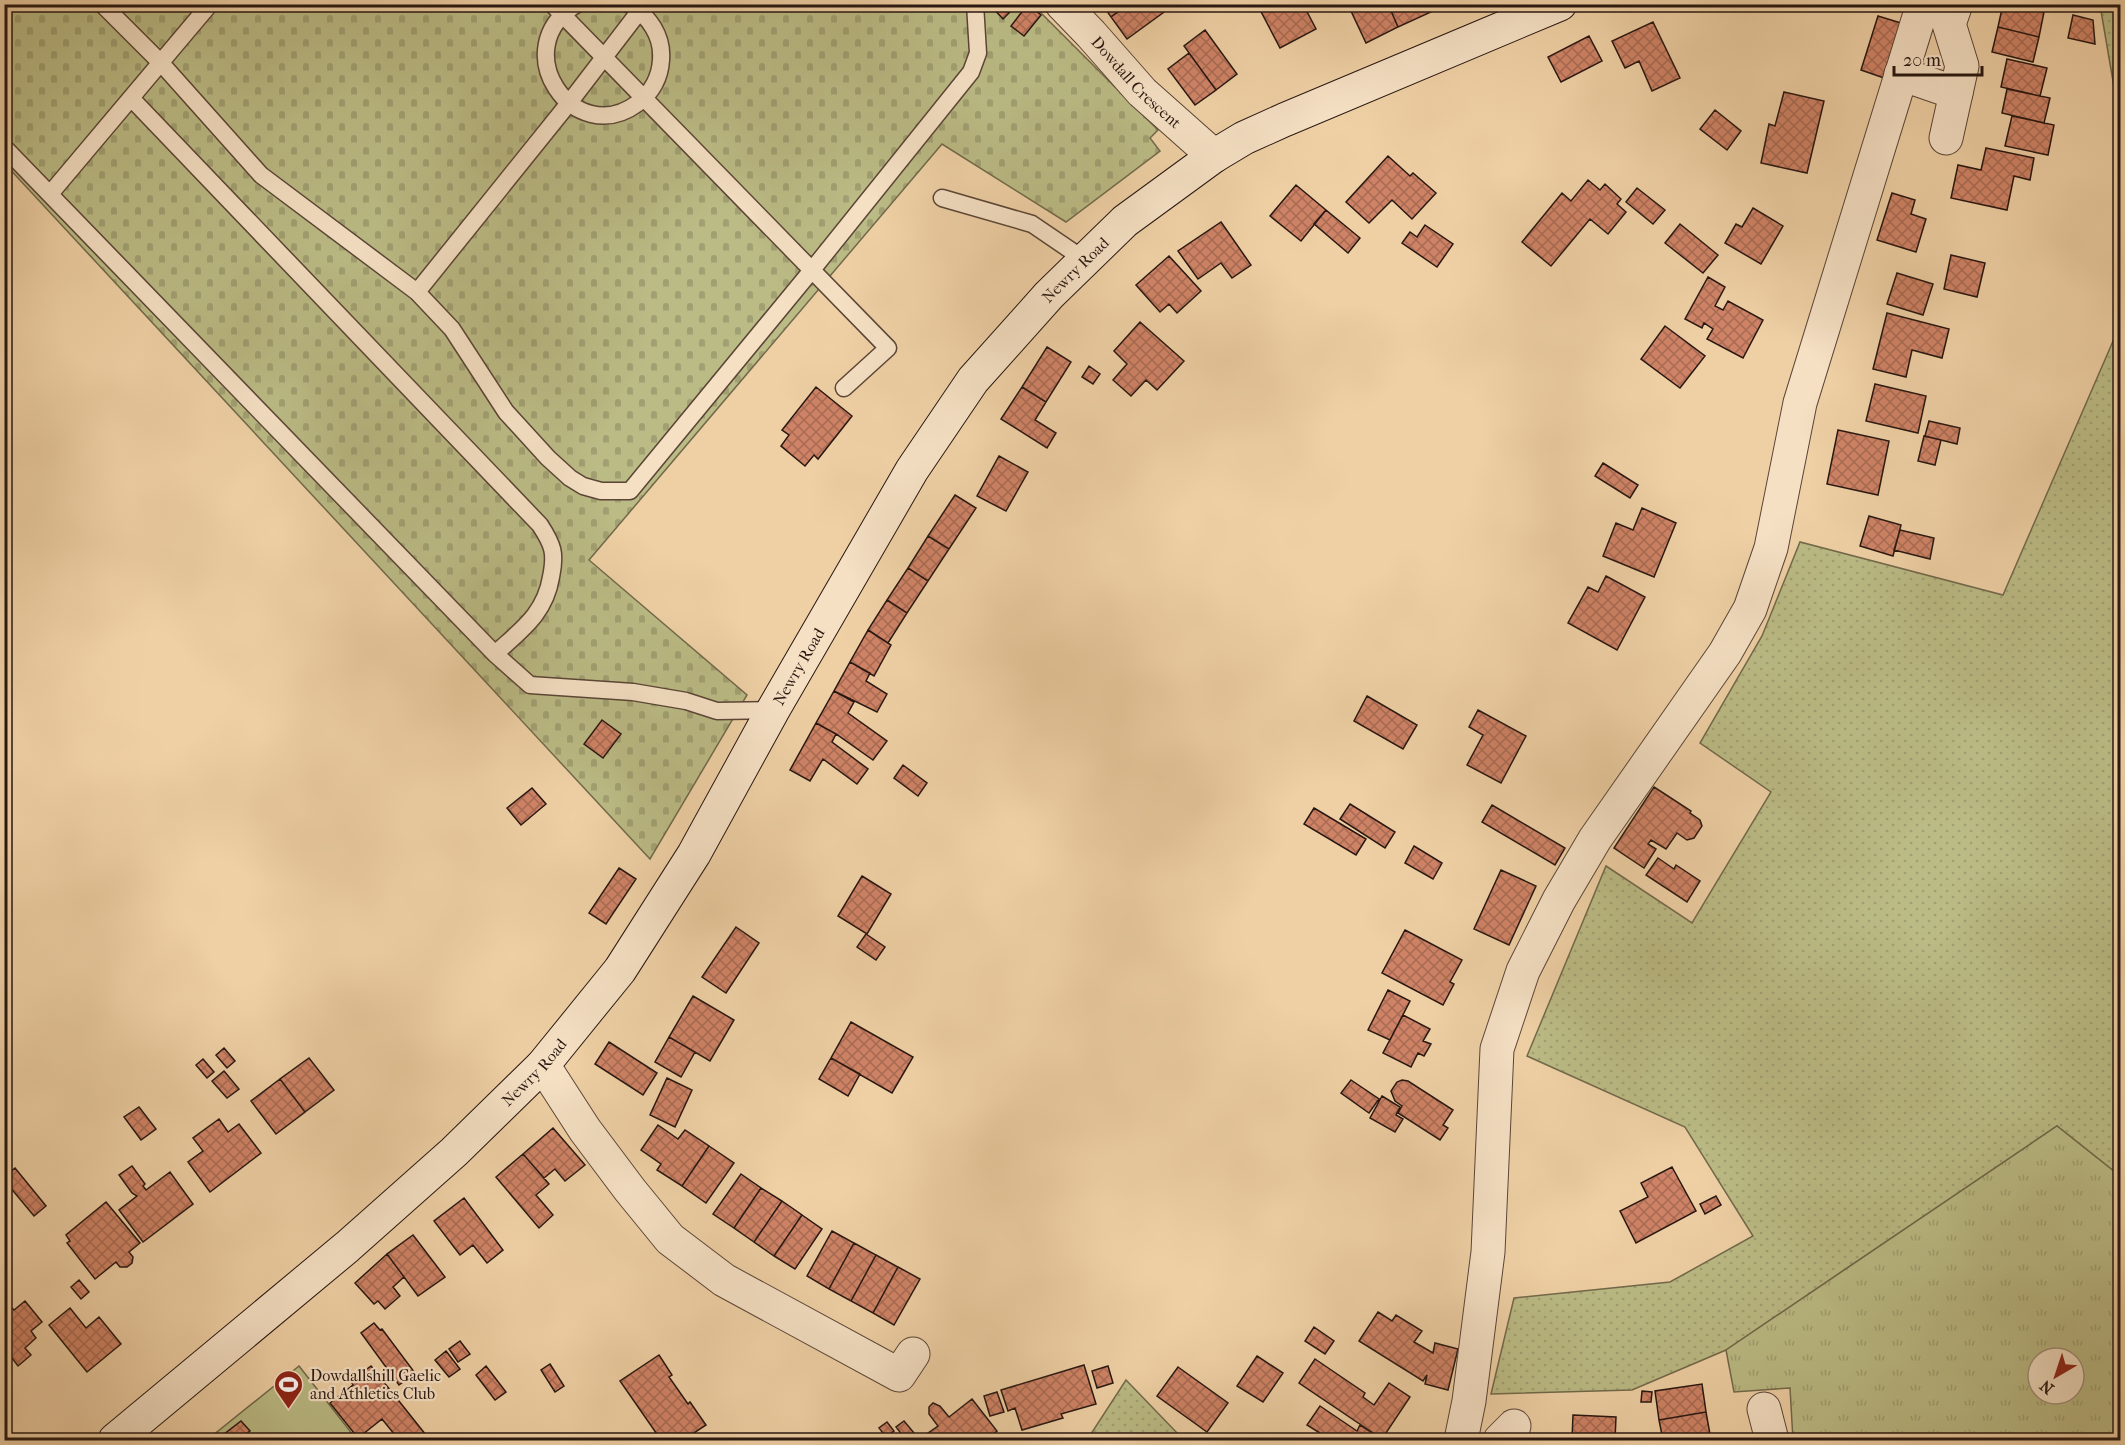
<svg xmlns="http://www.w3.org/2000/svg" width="2125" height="1445" viewBox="0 0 2125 1445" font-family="'IM FELL French Canon',serif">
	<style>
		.grass { fill: url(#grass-dots); stroke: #72694b; stroke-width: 1.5 }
		.cemetery { fill: url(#cemetery-stones); stroke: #72694b; stroke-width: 1.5 }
		.park { fill: url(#park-tufts); stroke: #72694b; stroke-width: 1.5; fill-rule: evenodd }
		.pitch { fill: #bbbb85; stroke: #72694b; stroke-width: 1.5 }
		.building { fill: url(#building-cross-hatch); stroke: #281711; stroke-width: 1.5 }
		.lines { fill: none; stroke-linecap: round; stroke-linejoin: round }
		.lane-casing { stroke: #5a4536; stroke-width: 19 }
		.street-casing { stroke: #5a4536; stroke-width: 35 }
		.secondary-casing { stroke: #281711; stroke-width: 35 }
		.lane { stroke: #f5e0c4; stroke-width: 16 }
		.street { stroke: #f5e0c4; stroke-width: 33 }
		.secondary { stroke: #f5e0c4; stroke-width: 33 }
		.labels { text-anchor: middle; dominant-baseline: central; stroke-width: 4.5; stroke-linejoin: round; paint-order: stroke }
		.street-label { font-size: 16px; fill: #281711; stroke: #f5e0c4 }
		.poi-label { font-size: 16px; fill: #281711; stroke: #f5e0c4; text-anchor: start }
	</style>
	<defs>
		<pattern id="grass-dots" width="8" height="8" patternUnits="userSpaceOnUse" patternTransform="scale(1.5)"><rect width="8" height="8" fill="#bbbb85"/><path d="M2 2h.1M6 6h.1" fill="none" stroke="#a1a072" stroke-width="1.8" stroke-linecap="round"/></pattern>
		<pattern id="cemetery-stones" width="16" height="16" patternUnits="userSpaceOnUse" patternTransform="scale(1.5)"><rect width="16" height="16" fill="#bbbb85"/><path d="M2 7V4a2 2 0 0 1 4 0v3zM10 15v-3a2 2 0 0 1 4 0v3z" fill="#a1a072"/></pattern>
		<pattern id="park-tufts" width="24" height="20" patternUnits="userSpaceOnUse" patternTransform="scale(1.5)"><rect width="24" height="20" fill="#bbbb85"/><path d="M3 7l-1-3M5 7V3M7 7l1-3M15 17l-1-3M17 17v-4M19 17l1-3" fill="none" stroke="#a1a072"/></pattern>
		<pattern id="building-cross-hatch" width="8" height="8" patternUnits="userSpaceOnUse" patternTransform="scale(1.5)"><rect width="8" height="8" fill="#cf8366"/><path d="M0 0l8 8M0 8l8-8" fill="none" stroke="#a86a53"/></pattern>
	</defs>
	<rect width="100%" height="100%" fill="#efd0a5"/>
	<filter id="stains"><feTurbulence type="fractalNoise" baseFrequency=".00333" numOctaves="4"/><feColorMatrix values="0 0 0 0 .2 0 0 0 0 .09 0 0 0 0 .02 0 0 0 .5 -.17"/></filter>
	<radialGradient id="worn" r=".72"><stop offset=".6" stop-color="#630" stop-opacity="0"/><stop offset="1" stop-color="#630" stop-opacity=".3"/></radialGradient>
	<path class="grass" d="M2100,5H2120V122Z
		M2120,325V1176L2057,1126L1726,1350L1632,1390L1491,1394L1514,1298L1670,1282L1753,1236L1685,1127L1527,1056L1606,866L1692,923L1771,792L1700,743L1762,636L1800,542L2003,595Z
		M1126,1380L1179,1435L1186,1440H1087Z"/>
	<path class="cemetery" d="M5,4L1033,5L1158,130L1150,138L1160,151L1066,222L942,144L589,560L747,695L650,859L5,164Z"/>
	<path class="park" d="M2057,1126L2120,1176V1440H1793L1790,1388L1734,1392L1726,1350ZM2038,1358H2074V1394H2038Z"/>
	<path class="pitch" d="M299,1366L357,1440H207Z"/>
	<path class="building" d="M989,4H1018L1003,19Z
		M1028,4L1041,15L1024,36L1011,26Z
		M1102,4H1129L1111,17Z
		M1129,4H1158L1164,12L1127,39L1111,17Z
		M1257,4H1298L1300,8L1304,6L1316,29L1280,48Z
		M1366,4H1388L1398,27L1366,43L1351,11Z
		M1388,4H1427L1431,12L1398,27Z
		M2003,4H2013L2044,12L2039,37L1998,27Z
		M2013,4H2046L2044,12Z
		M2073,15L2093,20L2095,44L2068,38Z
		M1878,16L1901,23L1884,78L1861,70Z
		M1653,22L1680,78L1652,91L1639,61L1625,68L1612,41Z
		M1998,27L2039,37L2033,62L1992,52Z
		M1205,30L1237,74L1216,90L1184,46Z
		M1589,36L1602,61L1561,82L1548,57Z
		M1189,53L1216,90L1195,105L1168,69Z
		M2007,59L2047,68L2040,96L2001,87Z
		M2007,89L2050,98L2044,123L2002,113Z
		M1784,92L1824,101L1807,173L1761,163L1769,124L1775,126Z
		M1715,110L1741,131L1727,150L1700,129Z
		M2012,116L2054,125L2048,155L2005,146Z
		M1986,148L2034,158L2030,180L2014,176L2007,210L1951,198L1958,165L1981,170Z
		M1388,156L1410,176L1413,173L1436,193L1412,219L1392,200L1369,223L1346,202Z
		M1588,180L1600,190L1605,184L1621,199L1617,204L1626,212L1608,234L1590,219L1551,266L1522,242L1562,193L1571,201Z
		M1296,185L1326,210L1301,241L1270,216Z
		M1637,188L1665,210L1653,224L1626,202Z
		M1892,193L1915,200L1911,214L1926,219L1916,252L1877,240Z
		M1753,208L1783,226L1761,264L1725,243L1736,224L1742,227Z
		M1326,210L1360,238L1348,253L1314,224Z
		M1221,222L1251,265L1232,278L1221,263L1198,279L1178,251Z
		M1680,224L1718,255L1703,273L1665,243Z
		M1425,225L1453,244L1437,267L1402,243L1410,232L1417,237Z
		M1951,255L1985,263L1977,297L1944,289Z
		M1169,256L1201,291L1177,313L1169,304L1160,312L1136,285Z
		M1897,273L1933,284L1923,315L1887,304Z
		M1708,277L1725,287L1715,306L1723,310L1728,301L1763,320L1743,358L1707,339L1713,329L1704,323L1702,328L1685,319Z
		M1887,313L1949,329L1942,358L1912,350L1906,377L1873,369Z
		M1140,322L1184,361L1157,390L1146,380L1131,396L1113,380L1127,364L1114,351Z
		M1665,326L1705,356L1680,388L1641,359Z
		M1047,347L1071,362L1046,402L1022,387Z
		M1089,366L1100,374L1093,384L1082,377Z
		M1875,384L1926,396L1918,433L1866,421Z
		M816,387L852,416L818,459L814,455L805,466L781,446L789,435L782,430Z
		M1022,387L1046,402L1035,420L1056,433L1047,448L1001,419Z
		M1929,421L1960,428L1957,444L1925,436Z
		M1838,430L1889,441L1878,495L1827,484Z
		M1924,436L1941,440L1935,465L1918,461Z
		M999,456L1028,472L1006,511L977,496Z
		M1603,463L1638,485L1630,498L1595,476Z
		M955,495L976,508L949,549L928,536Z
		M1642,508L1676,523L1654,577L1603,556L1616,523L1633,530Z
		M1869,516L1901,525L1893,556L1860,546Z
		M1900,530L1934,538L1930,559L1894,550Z
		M928,536L949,549L928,581L908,568Z
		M908,568L928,581L907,613L887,600Z
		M1606,576L1645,597L1617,650L1568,623L1588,587L1598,592Z
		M887,600L907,613L888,643L868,630Z
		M868,630L891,645L874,676L850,662Z
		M850,662L870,673L866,681L887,694L877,712L834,691Z
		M834,691L854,702L848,713L887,741L873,760L836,734L816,723Z
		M1367,696L1417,725L1403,749L1354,721Z
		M1478,710L1526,736L1501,783L1467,765L1483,735L1469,727Z
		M602,720L621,734L603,758L584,744Z
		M816,723L836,734L832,742L868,769L857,784L823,759L810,781L790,770Z
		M903,765L927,783L918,796L894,778Z
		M1654,787L1691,811L1690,813L1700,820L1702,826L1694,838L1687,840L1677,833L1666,849L1651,840L1648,844L1656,849L1644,868L1614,848Z
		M532,788L546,804L521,825L507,808Z
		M1350,804L1395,832L1385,848L1340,819Z
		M1492,805L1565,848L1555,865L1482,822Z
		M1314,808L1366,839L1356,855L1304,824Z
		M1414,846L1442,863L1433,879L1405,863Z
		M1658,858L1674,869L1676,865L1700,881L1687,902L1646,875Z
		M619,868L636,879L606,924L589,913Z
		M1501,870L1536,886L1509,945L1474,929Z
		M862,876L891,894L867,934L838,916Z
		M736,927L759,943L726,993L702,977Z
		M1405,930L1462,960L1450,982L1454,984L1443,1005L1382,973Z
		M866,934L885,947L876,960L857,947Z
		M1388,990L1410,1001L1390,1040L1368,1030Z
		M693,996L734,1020L710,1061L669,1037Z
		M1403,1015L1430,1029L1423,1041L1431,1044L1424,1056L1418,1053L1411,1067L1383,1053Z
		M851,1022L913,1057L892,1093L831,1058Z
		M669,1037L695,1052L681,1077L655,1062Z
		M609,1042L657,1073L643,1095L595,1064Z
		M224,1048L235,1061L227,1068L216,1055Z
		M309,1058L334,1090L305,1112L280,1079Z
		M831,1058L860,1074L848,1096L819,1079Z
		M203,1059L214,1072L207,1078L196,1065Z
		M224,1071L239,1089L227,1098L212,1081Z
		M667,1078L692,1090L675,1127L650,1115Z
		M280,1079L305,1112L276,1134L251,1101Z
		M1351,1080L1379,1099L1369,1113L1341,1093Z
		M1402,1080L1408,1081L1453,1110L1443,1125L1448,1128L1440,1140L1398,1113L1402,1106L1395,1101L1391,1091L1397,1082Z
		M1382,1096L1400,1107L1396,1115L1403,1119L1395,1132L1370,1118Z
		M139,1107L156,1129L141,1140L124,1117Z
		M219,1119L228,1132L239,1124L261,1153L210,1192L188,1162L203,1151L193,1138Z
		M658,1125L678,1139L685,1130L709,1146L682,1186L657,1170L661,1164L641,1150Z
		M553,1128L585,1165L565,1181L555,1169L544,1178L523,1154Z
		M709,1146L734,1163L706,1203L682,1186Z
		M523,1154L549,1184L536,1195L553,1215L539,1228L496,1177Z
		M132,1166L145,1184L143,1186L146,1190L170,1172L193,1204L143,1242L119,1210L137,1196L132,1193L119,1175Z
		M1672,1167L1696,1211L1636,1243L1620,1211L1648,1197L1641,1183Z
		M15,1168L46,1206L34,1216L4,1180V1177Z
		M741,1174L761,1188L734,1228L713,1214Z
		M761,1188L782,1201L754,1242L734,1228Z
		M1716,1196L1721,1205L1705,1214L1700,1204Z
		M464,1198L503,1250L487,1263L473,1245L460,1255L434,1221Z
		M782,1201L802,1215L774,1256L754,1242Z
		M106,1202L140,1243L129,1252L133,1257L132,1263L127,1267H120L116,1262L95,1279L67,1243L70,1241L66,1235Z
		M802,1215L822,1229L795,1269L774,1256Z
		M832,1231L854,1243L829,1289L807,1276Z
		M413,1235L445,1277L418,1296L387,1254Z
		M854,1243L876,1255L851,1301L829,1289Z
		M387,1254L404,1277L393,1287L400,1296L385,1309L378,1301L374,1304L355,1283Z
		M876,1255L898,1267L873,1313L851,1301Z
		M898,1267L920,1279L894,1325L873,1313Z
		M79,1280L89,1292L81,1299L71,1287Z
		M25,1301L42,1322L31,1331L36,1338L25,1348L31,1355L18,1366L12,1358L4,1364V1313L11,1307L14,1310Z
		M70,1308L86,1328L99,1317L121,1344L87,1372L49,1325Z
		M1378,1312L1392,1321L1396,1315L1422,1331L1414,1342L1433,1353L1435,1343L1458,1349L1448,1390L1425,1384L1427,1375L1423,1381L1359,1341Z
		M374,1323L380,1330L382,1329L415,1373L399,1385L361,1333Z
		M1314,1327L1334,1341L1325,1354L1305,1341Z
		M460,1341L470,1354L458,1362L449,1349Z
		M446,1351L460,1369L449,1377L435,1360Z
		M659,1355L672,1375L669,1377L688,1404L690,1402L706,1425L686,1438L688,1440H661L620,1381Z
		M1257,1356L1283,1373L1263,1402L1237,1386Z
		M1315,1359L1365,1393L1363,1397L1374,1405L1389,1383L1410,1397L1382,1439L1299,1383Z
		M550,1364L564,1386L555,1392L541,1370Z
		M1084,1365L1096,1404L1061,1414L1063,1418L1022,1430L1015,1408L1008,1411L1001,1390Z
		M371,1366L430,1440H399L382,1419L358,1438L330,1403L353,1385L351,1381Z
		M486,1366L506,1392L495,1400L476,1375Z
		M1108,1366L1113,1383L1097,1388L1092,1371Z
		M1178,1367L1228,1403L1207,1432L1157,1396Z
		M1702,1384L1706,1412L1659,1420L1655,1391Z
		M1642,1391L1652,1392L1651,1402H1641Z
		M997,1392L1004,1412L990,1416L984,1396Z
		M972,1399L997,1431L985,1440H918L938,1426L929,1414V1407L933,1403L940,1406L949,1417Z
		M1320,1406L1357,1431L1360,1425L1382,1439L1331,1440L1307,1425Z
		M1706,1412L1711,1440H1663L1659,1420Z
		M1573,1415L1616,1417L1615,1440H1572Z
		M241,1421L250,1431L239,1440H227L223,1435Z
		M904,1421L914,1433L906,1440L896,1427Z
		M887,1422L894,1431L886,1437L879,1428Z"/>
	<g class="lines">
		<defs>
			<path id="lane" d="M102,4L161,63L261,175L417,292L569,103L645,4
				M552,4L888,348L844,388
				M577,4C504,48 574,151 638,103C652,92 660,77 661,60C663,36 649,16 629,4
				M131,98L540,525C553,545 556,553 551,577C545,614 521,630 495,654
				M4,147L495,654L530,685L633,692L686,701L717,711L773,710
				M50,194L210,4
				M942,198L1032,224L1085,260
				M417,292L452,329L506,412L548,458L570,478L583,486L601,491H630L812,270L971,72L978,53L975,4"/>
			<g id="street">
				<path id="s1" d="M1062,4L1091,34L1142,92L1214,156"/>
				<path d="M1901,74L1956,93"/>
				<path d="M1946,138L1962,66L1949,24L1956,4"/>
				<path d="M543,1065L585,1130L630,1190L670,1239L724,1280L899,1375L913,1354"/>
				<path d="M1764,1409L1772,1440"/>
				<path d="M1461,1440L1469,1401L1488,1252L1497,1049L1523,971L1559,900L1595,839L1725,653L1750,609L1771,548L1800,403L1923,4"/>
				<path d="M1500,1440L1514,1426"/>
			</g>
			<g id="secondary">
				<path id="s2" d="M115,1440L347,1247L454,1152L543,1065L620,970L694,854L773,710L912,470L973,380L1049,295L1125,221L1214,156L1244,138L1284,120L1560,4"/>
			</g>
		</defs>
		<use href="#lane" class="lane-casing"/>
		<use href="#street" class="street-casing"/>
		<use href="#secondary" class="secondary-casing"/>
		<use href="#lane" class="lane"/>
		<use href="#street" class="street"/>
		<use href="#secondary" class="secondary"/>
	</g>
	<defs>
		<symbol id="stadium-pin" viewBox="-11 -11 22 30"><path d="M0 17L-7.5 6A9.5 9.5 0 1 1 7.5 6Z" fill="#8f2418" stroke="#f5e0c4"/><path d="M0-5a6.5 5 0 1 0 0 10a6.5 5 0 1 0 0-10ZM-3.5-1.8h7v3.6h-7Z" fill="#fff"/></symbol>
	</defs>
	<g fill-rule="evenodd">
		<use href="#stadium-pin" x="272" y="1368" width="33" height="45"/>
	</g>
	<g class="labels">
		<g class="street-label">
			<text stroke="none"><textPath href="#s1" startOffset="108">Dowdall Crescent</textPath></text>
			<text stroke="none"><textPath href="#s2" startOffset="1530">Newry Road</textPath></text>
			<text stroke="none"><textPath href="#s2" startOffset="1044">Newry Road</textPath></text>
			<text stroke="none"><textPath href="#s2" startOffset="558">Newry Road</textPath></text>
		</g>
		<g class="poi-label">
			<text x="310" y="1375">Dowdallshill Gaelic<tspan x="310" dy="18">and Athletics Club</tspan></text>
		</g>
	</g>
	<rect width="2125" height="1445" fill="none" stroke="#efd0a5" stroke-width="24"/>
	<rect x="6" y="6" width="2113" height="1433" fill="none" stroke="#281711" stroke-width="3"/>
	<rect x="12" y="12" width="2101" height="1421" fill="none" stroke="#281711" stroke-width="1.5"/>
	<g transform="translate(2056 1376) rotate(219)"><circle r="28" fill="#f5e0c4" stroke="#a3907c" stroke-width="1.5"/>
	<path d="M0-4.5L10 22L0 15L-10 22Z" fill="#8f2418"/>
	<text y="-9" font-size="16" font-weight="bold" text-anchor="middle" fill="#281711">N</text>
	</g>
	<path d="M1894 66v9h88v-9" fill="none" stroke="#281711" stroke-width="3"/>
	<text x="1903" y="66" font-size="18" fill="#281711" stroke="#f5e0c4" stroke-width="4.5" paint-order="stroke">20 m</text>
	<rect width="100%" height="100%" filter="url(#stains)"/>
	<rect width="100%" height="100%" fill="url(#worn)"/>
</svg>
